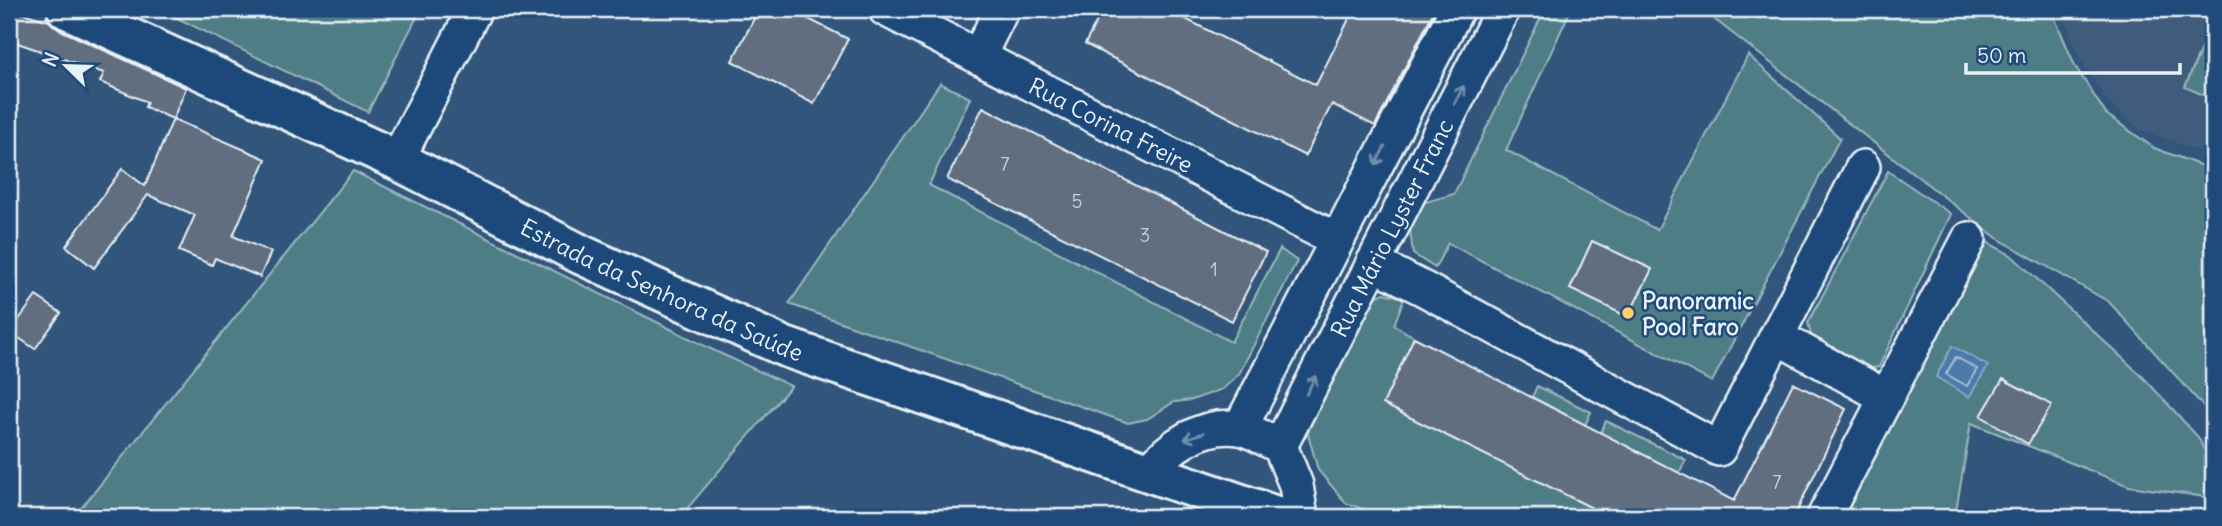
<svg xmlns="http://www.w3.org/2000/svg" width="2222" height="526" viewBox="0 0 2222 526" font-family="Delius,sans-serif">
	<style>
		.built { fill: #405c7d }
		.green { fill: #507d86; stroke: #9cb7bf; stroke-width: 2 }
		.water { fill: #4c7aa8; stroke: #8aaac8; stroke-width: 2 }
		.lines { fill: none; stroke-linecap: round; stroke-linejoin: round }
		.shore { stroke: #aac1d8; stroke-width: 2 }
		.building { fill: #606e80; stroke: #e8f1f8; stroke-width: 2 }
		.street-casing { stroke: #e8f1f8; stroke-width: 38 }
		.secondary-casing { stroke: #e8f1f8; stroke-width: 44 }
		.street { stroke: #1f4a7a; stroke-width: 33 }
		.secondary { stroke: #1f4a7a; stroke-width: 38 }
		.oneway { stroke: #6f8dac }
		.poi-dot { fill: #ffd166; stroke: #1f4a7a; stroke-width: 2.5 }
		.labels { text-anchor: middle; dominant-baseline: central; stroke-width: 5; stroke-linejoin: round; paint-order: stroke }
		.number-label { font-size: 19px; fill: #c6d0da }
		.street-label { font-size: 23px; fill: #e8f1f8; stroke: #1f4a7a }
		.poi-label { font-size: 23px; font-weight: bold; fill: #e8f1f8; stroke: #1f4a7a; text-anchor: start }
	</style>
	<rect width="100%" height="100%" fill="#32557c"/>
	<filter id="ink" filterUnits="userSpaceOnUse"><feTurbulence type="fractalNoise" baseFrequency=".0143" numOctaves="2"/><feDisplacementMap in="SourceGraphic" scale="14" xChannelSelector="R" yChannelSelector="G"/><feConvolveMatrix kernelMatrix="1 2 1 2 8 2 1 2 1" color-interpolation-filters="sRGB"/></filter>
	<g filter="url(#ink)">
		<path class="built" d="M2061,9H2213V156L2141,130L2109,103L2080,58Z"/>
		<path class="green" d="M159,9H421L368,112Z
			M1545,9H1571L1506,150L1657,230L1748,55L1840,138L1712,382L1448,243L1435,268L1413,254L1409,222L1422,203L1454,194Z
			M1701,9H2051L2075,66L2106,114L2154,148L2213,170V417L2109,302L1997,238Z
			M2213,20V99L2185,87Z
			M940,83L970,98L929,185L1231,342L1280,249L1297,261L1239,374L1223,389L1192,400L1174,402L1147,419L1128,423L789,304Z
			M353,171L715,351L791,386L680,517H74Z
			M1888,171L1951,214L1879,367L1866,369L1812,339L1808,323Z
			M1981,239L2011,255L2144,378L2198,437L2213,468V498L2129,486L1971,423L1955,517H1837Z
			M1384,293L1404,298L1394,325L1414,337L1501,461L1610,517H1384L1346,503L1318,470L1308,434L1311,414L1366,309L1376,297Z
			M1537,386L1591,412L1585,425L1532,397Z
			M1606,421L1686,460L1679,473L1600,434Z"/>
		<path class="water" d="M1952,346L1988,366L1969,397L1936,377Z"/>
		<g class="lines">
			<path class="shore" d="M1956,357L1977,369L1967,386L1946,374Z"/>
		</g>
		<path class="building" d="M9,9L49,21L58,29L186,88L173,119L266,159L233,236L271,252L260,277L215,258L212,265L179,251L195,215L148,195L94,268L66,246L122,169L145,186L173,119L145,107L147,102L100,82L104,73L9,40Z
			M759,9H789L848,39L814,104L732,61Z
			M1103,9H1166L1316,85L1354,9H1435L1375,126L1332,104L1305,156L1085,44Z
			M983,107L1266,252L1232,321L947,179Z
			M1592,241L1652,269L1628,317L1570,289Z
			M36,296L61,313L35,349L10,332Z
			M1414,337L1734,501L1793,383L1846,409L1794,517H1610L1383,404Z
			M2003,379L2052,405L2028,444L1981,416Z"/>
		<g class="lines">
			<defs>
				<g id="street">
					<path id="s1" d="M885,9L1337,240"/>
					<path d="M978,57L1002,9"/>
					<path d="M397,160L475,9"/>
					<path d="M1373,263L1424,289L1719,449L1863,167"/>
					<path d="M1777,337L1886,397"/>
					<path d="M1240,428L1457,9"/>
					<path id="s2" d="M1280,446L1503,9"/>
					<path d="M1148,473C1169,446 1202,423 1239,428C1252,430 1267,441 1280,446L1296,485L1301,517"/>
					<path d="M1824,517L1969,239"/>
				</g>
				<g id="secondary">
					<path id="s3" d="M67,9L397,160L582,255L785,347L1279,517"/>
				</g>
			</defs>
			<use href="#street" class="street-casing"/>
			<use href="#secondary" class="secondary-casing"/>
			<use href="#street" class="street"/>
			<use href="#secondary" class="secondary"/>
		</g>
		<defs><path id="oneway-shaft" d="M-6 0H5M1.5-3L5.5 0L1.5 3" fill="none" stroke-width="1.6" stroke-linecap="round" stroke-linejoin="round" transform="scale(1.75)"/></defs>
		<g class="oneway">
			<use href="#oneway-shaft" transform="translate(1459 95) rotate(-63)"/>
			<use href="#oneway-shaft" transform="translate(1380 156) rotate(117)"/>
			<use href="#oneway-shaft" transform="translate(1311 385) rotate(-63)"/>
			<use href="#oneway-shaft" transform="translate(1194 436) rotate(162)"/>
		</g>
	</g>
	<circle class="poi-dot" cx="1628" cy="313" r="7"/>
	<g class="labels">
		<g class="number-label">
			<text x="1005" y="164">7</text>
			<text x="1077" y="201">5</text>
			<text x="1145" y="235">3</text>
			<text x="1214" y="269">1</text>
			<text x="1777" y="482">7</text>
		</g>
		<g class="street-label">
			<text stroke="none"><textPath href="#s1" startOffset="254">Rua Corina Freire</textPath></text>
			<text stroke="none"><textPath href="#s2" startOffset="245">Rua Mário Lyster Franc</textPath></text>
			<text stroke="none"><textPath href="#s3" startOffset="658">Estrada da Senhora da Saúde</textPath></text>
		</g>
		<g class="poi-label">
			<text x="1642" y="300">Panoramic<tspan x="1642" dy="26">Pool Faro</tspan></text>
		</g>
	</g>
	<rect width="2222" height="526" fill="none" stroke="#1f4a7a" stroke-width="35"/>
	<rect x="18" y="18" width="2187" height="491" fill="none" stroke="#e8f1f8" stroke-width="2.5" filter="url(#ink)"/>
	<g transform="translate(66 66) rotate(293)" stroke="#1f4a7a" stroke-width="5" paint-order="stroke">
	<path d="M0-5L12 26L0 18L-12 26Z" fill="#e8f1f8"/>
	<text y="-10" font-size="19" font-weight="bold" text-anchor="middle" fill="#e8f1f8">N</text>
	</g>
	<path d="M1966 63v10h214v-10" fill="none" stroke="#e8f1f8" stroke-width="3.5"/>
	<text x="1977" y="63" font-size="21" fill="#e8f1f8" stroke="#1f4a7a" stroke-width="5" paint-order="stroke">50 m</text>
</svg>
